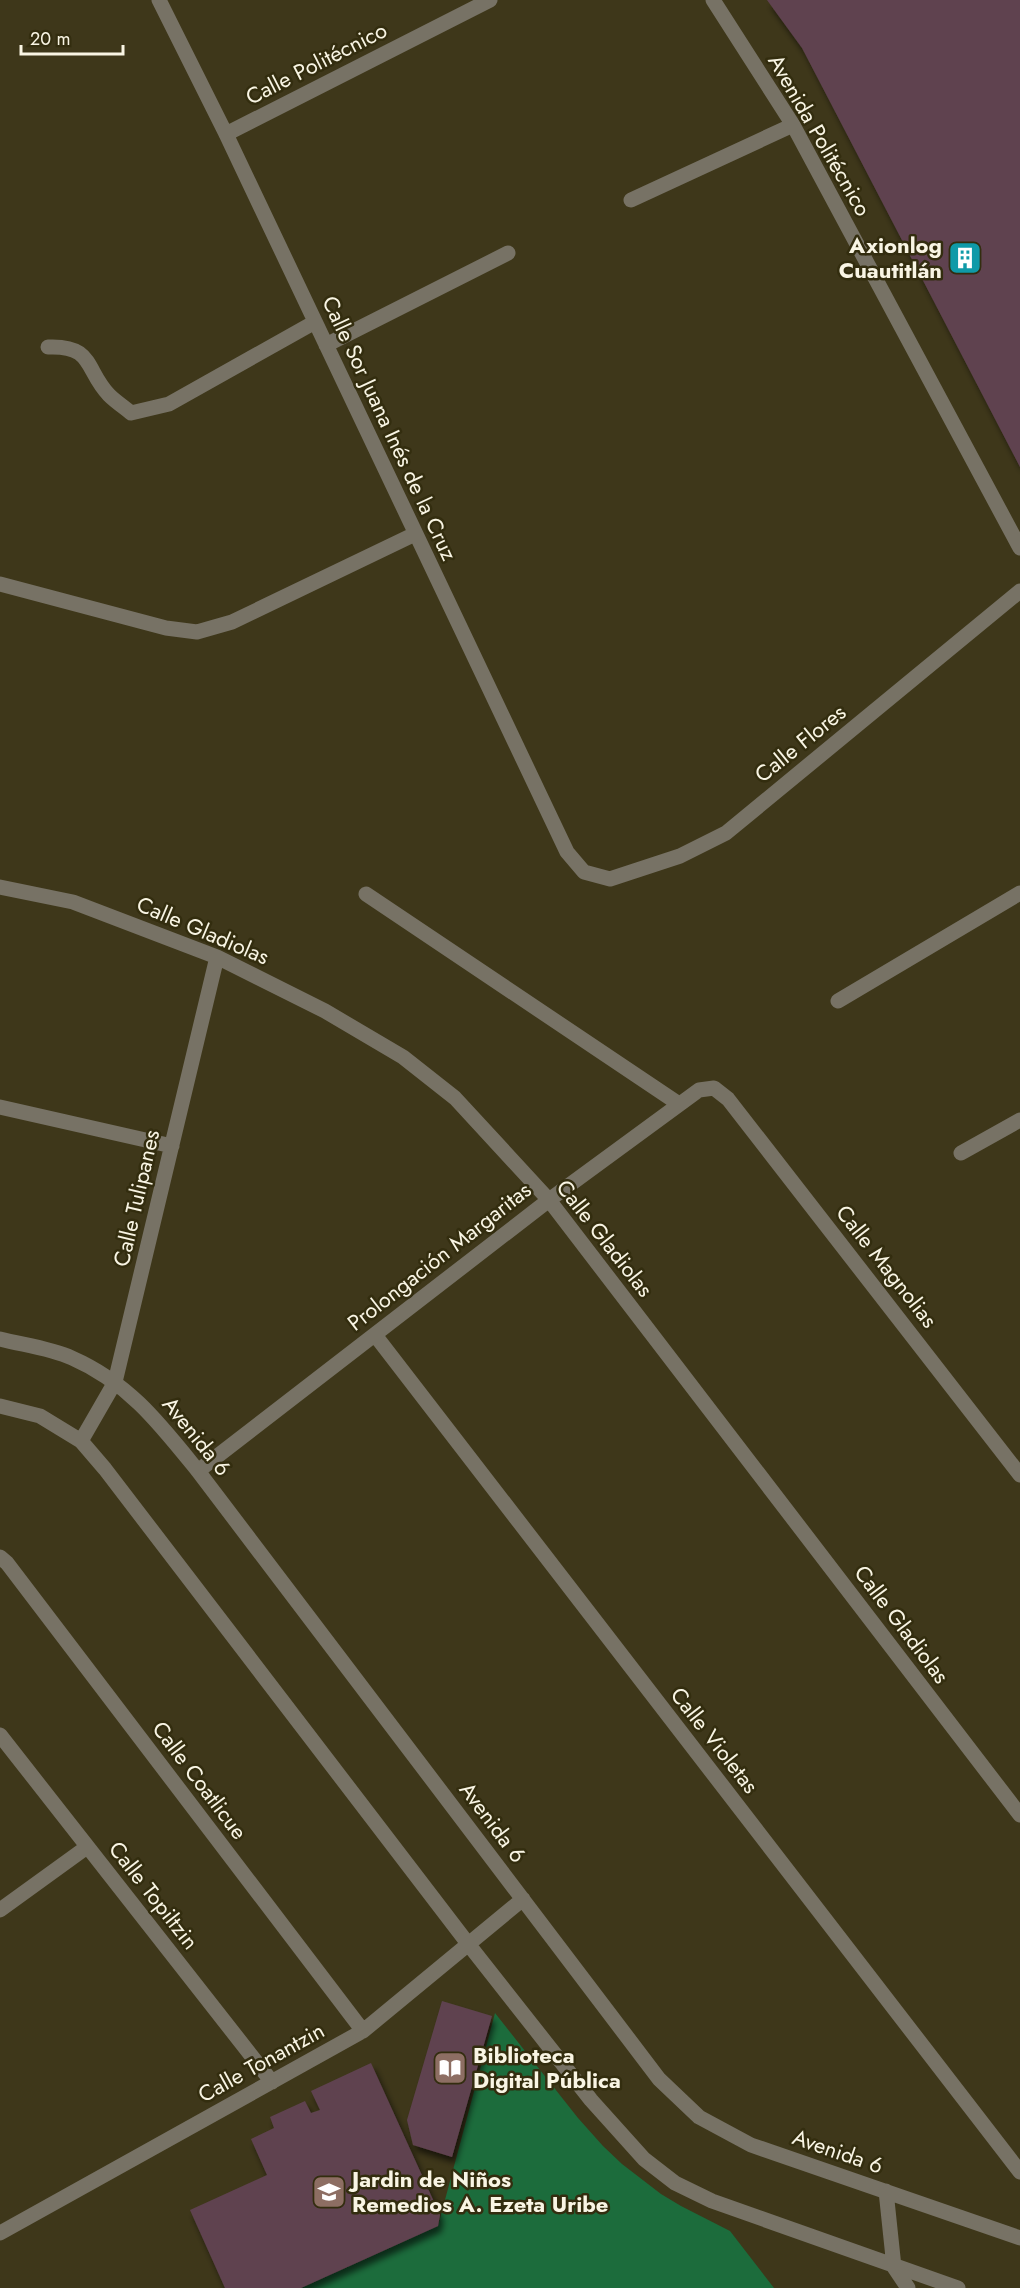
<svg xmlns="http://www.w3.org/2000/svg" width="1020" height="2288" viewBox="0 0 1020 2288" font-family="Jost,sans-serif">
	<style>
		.green { fill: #1c6c3c }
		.building { fill: #5f4250; filter: url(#shadow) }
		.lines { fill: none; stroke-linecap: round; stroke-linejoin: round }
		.minor { stroke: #777265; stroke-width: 15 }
		.labels { text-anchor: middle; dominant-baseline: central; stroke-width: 5; stroke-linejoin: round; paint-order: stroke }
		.street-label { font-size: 22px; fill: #f9f5e4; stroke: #332d0f }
		.poi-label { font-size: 22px; font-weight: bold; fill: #f9f5e4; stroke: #332d0f; text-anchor: start }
	</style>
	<defs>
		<filter id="shadow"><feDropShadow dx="3.5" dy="6" stdDeviation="3" flood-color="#0009"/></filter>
	</defs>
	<rect width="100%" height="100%" fill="#3e371a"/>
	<path class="green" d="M495,2013L578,2118L603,2146L622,2164L661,2194L681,2206L730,2231L774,2288H301L438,2226Z"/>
	<path class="building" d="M767,0H1020V467L802,48Z
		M442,2001L492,2016L452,2157L413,2145L407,2120Z
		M371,2063L440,2215L438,2226L301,2288H225L190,2210L267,2175L251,2139L274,2128L270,2117L305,2101L311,2113L320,2110L311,2091Z"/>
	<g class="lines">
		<path class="minor" d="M159,0L226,134L567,852L584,872L610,879L680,856L726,833L1020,591
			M713,0L793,125L1020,548
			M226,134L490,0
			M631,200L793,125
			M326,345L508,253
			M48,347C94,345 85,370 109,395C116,402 124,407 131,413L169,404L315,322
			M0,584L166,628L197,632L232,622L415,534
			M0,887L73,902L217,957L325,1011L403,1057L455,1098L549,1200L1020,1815
			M366,894L679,1104
			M838,1001L1020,893
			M0,1107L172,1146
			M961,1153L1020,1120
			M375,1335L1020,2172
			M0,1339C23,1345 50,1348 72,1358C129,1383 160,1424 198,1471L659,2079L699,2117L751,2145L1020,2238
			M0,1406L40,1416L81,1441L105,1469L469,1945L591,2100L644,2159L675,2183L712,2201L958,2288
			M81,1441L115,1382L217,957
			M198,1471L549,1200L699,1090L714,1088L728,1099L1020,1475
			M0,1557L7,1563L363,2031
			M0,1735L272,2082
			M0,1910L87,1847
			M886,2191L894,2267L908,2288
			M0,2233L363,2031L523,1899"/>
	</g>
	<defs>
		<symbol id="building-square" viewBox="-11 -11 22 22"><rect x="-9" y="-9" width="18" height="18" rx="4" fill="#0f9aa8" stroke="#332d0f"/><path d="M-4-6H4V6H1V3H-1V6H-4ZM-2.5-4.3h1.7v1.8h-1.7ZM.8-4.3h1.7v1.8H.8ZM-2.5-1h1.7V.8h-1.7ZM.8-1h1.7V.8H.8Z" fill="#fff"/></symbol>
		<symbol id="library-square" viewBox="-11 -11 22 22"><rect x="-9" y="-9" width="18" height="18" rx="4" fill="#8d6e63" stroke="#332d0f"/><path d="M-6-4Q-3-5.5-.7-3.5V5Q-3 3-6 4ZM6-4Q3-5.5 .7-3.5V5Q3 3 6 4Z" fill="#fff"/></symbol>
		<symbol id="school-square" viewBox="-11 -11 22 22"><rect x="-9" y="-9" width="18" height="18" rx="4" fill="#8d6e63" stroke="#332d0f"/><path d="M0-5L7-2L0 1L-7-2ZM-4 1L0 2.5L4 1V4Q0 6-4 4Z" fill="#fff"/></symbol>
	</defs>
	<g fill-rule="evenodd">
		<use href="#building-square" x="946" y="239" width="38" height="38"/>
		<use href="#library-square" x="431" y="2049" width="38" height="38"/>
		<use href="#school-square" x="310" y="2173" width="38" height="38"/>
	</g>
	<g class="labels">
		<g class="street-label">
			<text transform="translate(316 63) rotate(-27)">Calle Politécnico</text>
			<text transform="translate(820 135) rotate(60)">Avenida Politécnico</text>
			<text transform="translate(390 428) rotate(65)">Calle Sor Juana Inés de la Cruz</text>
			<text transform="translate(800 743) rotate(-39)">Calle Flores</text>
			<text transform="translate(203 930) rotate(23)">Calle Gladiolas</text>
			<text transform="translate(136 1198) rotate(-77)">Calle Tulipanes</text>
			<text transform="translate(605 1238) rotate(52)">Calle Gladiolas</text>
			<text transform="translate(439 1256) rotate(-38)">Prolongación Margaritas</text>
			<text transform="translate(887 1266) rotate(52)">Calle Magnolias</text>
			<text transform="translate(197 1436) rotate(51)">Avenida 6</text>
			<text transform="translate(902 1624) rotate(53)">Calle Gladiolas</text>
			<text transform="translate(715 1740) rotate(52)">Calle Violetas</text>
			<text transform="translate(200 1780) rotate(53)">Calle Coatlicue</text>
			<text transform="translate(493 1822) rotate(53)">Avenida 6</text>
			<text transform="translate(154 1895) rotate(52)">Calle Topiltzin</text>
			<text transform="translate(261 2062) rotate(-29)">Calle Tonantzin</text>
			<text transform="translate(838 2151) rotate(19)">Avenida 6</text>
		</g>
		<g class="poi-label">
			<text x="942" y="245" text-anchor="end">Axionlog<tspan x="942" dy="25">Cuautitlán</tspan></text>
			<text x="473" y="2055">Biblioteca<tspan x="473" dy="25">Digital Pública</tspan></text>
			<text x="352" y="2179">Jardin de Niños<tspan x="352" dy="25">Remedios A. Ezeta Uribe</tspan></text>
		</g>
	</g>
	<path d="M21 45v9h102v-9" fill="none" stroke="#f9f5e4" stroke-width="3"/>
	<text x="30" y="45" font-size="18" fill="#f9f5e4" stroke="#332d0f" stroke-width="4.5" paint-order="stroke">20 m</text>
</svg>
